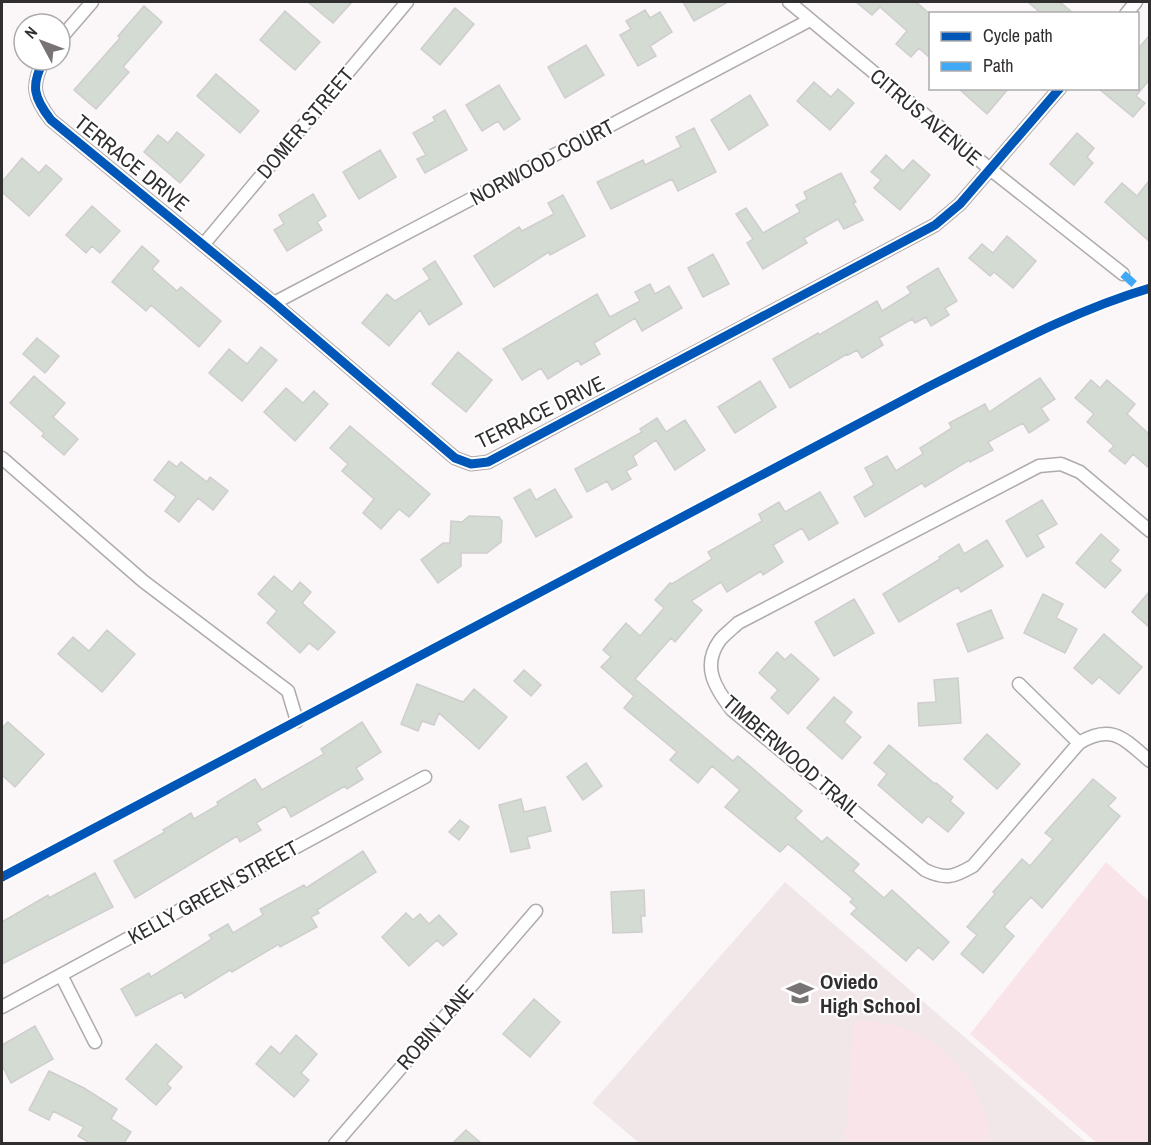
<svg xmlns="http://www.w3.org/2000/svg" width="1151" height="1145" viewBox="0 0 1151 1145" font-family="'Archivo Narrow',sans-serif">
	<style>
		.built { fill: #f1e7e9 }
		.green { fill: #f9e4e9 }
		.building { fill: #d4dbd2; stroke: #cfcece; stroke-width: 1.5 }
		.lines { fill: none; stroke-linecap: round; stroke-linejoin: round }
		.minor-casing { stroke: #afabac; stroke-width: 15 }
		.minor { stroke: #fefefe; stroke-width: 12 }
		.quiet { stroke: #3fa9f5; stroke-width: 8; stroke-dasharray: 15 8; stroke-linecap: butt }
		.cycleway-casing { stroke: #fff; stroke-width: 13 }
		.cycleway { stroke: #0057b8; stroke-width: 9 }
		.labels { text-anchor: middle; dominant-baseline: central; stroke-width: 4.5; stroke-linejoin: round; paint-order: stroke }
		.street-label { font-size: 21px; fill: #312e2f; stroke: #fff }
		.poi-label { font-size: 21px; font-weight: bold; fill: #312e2f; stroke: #fff; text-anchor: start }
	</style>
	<rect width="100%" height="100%" fill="#fbf7f8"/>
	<path class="built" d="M785,882L1087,1143H639L592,1103Z"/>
	<path class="green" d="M1106,862L1149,901V1143H1097L970,1034Z
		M854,1020C871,1021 888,1023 904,1028C952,1045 988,1093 990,1143H845Z"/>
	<path class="building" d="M308,2H352L333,23Z
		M683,2H728L694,21Z
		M856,2H916L930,14V58L919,48L911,57L896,44L907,31L880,7L872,15Z
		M1028,2H1060L1074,14H1042Z
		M144,6L162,22L123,67L129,72L96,109L74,90L120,38L118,36Z
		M455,8L474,24L440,65L421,49Z
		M645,10L650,18L660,12L672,32L650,46L656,56L638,66L620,35L631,29L626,21Z
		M285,11L320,42L295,70L260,40Z
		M1149,36V80L1136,96L1145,103L1133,117L1098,88H1137V50Z
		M586,45L604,75L565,98L548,67Z
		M216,74L259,111L240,133L197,96Z
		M814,82L831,97L838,89L854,103L830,130L797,101Z
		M499,85L520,119L504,130L498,121L482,131L466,105Z
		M958,88H1009L987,114Z
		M750,95L768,125L729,150L711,120Z
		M445,110L467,150L425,173L417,159L426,155L413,133L435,121L433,117Z
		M694,128L716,172L678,191L672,179L611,209L597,182L643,160L645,165L681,147L676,137Z
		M177,132L204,155L180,183L144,152L158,135L168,143Z
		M1077,133L1094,148L1087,157L1093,163L1074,185L1050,164Z
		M380,150L396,177L359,199L343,172Z
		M886,155L903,171L913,160L930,175L900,210L874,188L881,180L871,172Z
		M22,158L39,173L46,165L62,179L29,216L2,192V182Z
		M841,173L856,202L853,203L863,220L844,229L838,219L804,238L807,243L763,269L747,243L753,239L736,214L746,208L763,233L800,212L796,205L807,199L804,192Z
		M1149,181V241L1105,202L1122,183L1137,196Z
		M313,194L326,216L317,222L322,230L287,251L274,230L284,224L279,215Z
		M563,195L585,236L550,255L549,252L494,287L474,256L519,227L522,231L554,214L548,203Z
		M92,206L120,231L100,253L92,246L86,253L66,235Z
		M1007,236L1036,261L1013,288L994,272L990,276L969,258L982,244L993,253Z
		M142,246L159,261L152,269L177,291L181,287L221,321L199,347L151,305L146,311L112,282Z
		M713,254L729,284L703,297L688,268Z
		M435,261L462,304L429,325L420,310L389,346L362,323L387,294L395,301L430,279L423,269Z
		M938,268L957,301L945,308L949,315L931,326L926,317L915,323L912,319L879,338L883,345L862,358L857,350L848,355L847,354L790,388L773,359L818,333L819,335L877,301L882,311L911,293L907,287Z
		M650,284L655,294L669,286L682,308L642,331L635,318L594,343L600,354L581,365L578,360L548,379L541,368L522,380L503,349L597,294L610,317L640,301L635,292Z
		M37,338L59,356L45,373L23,354Z
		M261,347L277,360L242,401L209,373L229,349L247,364Z
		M458,352L492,380L466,412L432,384Z
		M34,376L65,403L53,417L78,439L64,455L42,436L44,433L10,403Z
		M1040,378L1055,399L1041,408L1049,420L1029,433L1023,423L988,442L993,450L970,462L969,460L925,487L922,483L865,517L854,497L874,485L865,468L887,456L896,471L923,454L920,448L952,428L949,423L985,404L989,412Z
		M1091,380L1100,388L1107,380L1135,404L1127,414L1149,434V468L1133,454L1125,464L1109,451L1114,446L1087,422L1094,414L1075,398Z
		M760,381L776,407L735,433L718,407Z
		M286,388L303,403L314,391L328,404L295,441L264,412Z
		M657,418L666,432L685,420L705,450L675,470L656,440L633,456L637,465L626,471L631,479L612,490L607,481L587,492L575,469L642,432L640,429Z
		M350,426L430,494L409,517L399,509L381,529L363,513L374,499L342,471L348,464L330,448Z
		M169,461L177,467L181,462L207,482L210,477L228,491L213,510L198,498L179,522L165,511L176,497L154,480Z
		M530,489L536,500L555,489L572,517L536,537L514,498Z
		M820,492L838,523L809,540L802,528L773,545L783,562L763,575L761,571L727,592L721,582L691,601L702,610L675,642L671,638L635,679L733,761L738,756L802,811L795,818L822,842L827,837L859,864L853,871L884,898L892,890L949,942L933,960L918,947L906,961L851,914L857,908L850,902L853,899L798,852L788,844L780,852L725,807L740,790L712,766L698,783L670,760L677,752L624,708L634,696L601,667L611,657L603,650L626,623L640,636L664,608L655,600L670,583L672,584L712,559L708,552L762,521L759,514L779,502L785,512Z
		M1042,500L1057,524L1037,535L1044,547L1027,557L1006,521Z
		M469,516L499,517L502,521L501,542L487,553H461V566L438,583L421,560L443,543H450L451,521L462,522Z
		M1101,534L1119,550L1110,561L1121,570L1105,588L1076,563Z
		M987,540L1003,566L961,592L958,587L899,622L883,594L940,559L939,557L959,544L964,554Z
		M274,576L292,592L300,582L311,592L302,603L335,632L318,650L309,643L300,653L267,623L277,611L258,594Z
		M1149,592V627L1132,612Z
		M1043,594L1063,604L1056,618L1077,629L1065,653L1024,633Z
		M854,599L874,633L834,656L815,622Z
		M991,610L1003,638L968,652L957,624Z
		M107,630L135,654L102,692L58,654L73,637L89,651Z
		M1104,634L1142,667L1119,694L1099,677L1092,684L1074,668Z
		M777,652L785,660L791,654L819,679L788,714L771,698L778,690L759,673Z
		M524,670L541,685L531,696L514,681Z
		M958,678L961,723L919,726L918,703L936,702L934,680Z
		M417,684L463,702L474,689L507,717L479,749L439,713L434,725L422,721L418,731L401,724Z
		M834,697L852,712L844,722L861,737L842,759L807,728Z
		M8,722L44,754L15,787L2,775V728Z
		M362,722L381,752L356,768L363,779L347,789L345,786L291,817L285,806L256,823L261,830L240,842L237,836L135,898L114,861L165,832L163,830L191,813L194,819L218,805L217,802L255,779L262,790L324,754L321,749Z
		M987,734L1020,764L997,789L964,759Z
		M889,745L935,784L936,783L953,797L950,801L964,813L948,832L928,816L922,823L878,785L887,774L874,763Z
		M586,763L602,786L583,800L567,777Z
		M1093,779L1116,798L1108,806L1120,816L1042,908L1031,897L1004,927L1014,936L983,973L961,954L977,935L967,927L995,894L993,892L1022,859L1030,866L1053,839L1045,833Z
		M521,799L524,812L545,807L551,831L527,837L530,848L511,852L499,805Z
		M460,820L469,827L459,840L449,832Z
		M363,851L376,872L317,910L319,913L311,917L317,927L280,947L279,944L232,972L230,970L185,998L182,992L136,1016L121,989L149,973L151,977L212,939L209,935L228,924L233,933L263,915L260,909L304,885L306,888Z
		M95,873L113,907L2,964V922L48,895L49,898Z
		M644,890L645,916H641L642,932L613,933L611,892Z
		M406,913L413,920L420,914L429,924L439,915L457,934L443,946L437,940L409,966L382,937Z
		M534,999L560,1022L530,1057L503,1034Z
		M35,1026L53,1059L11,1083L2,1065V1045Z
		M296,1035L317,1054L301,1073L309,1080L294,1097L256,1064L271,1046L280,1054Z
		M156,1044L182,1067L167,1084L171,1088L156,1105L126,1079Z
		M49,1071L84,1088L117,1109L111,1119L131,1132L124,1143H90L78,1136L84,1127L53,1111L49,1120L29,1110Z
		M466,1130L481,1143H453Z"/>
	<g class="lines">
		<defs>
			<path id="minor" d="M789,2L990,169L1123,274
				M1126,14L1136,2
				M60,39L92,2
				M44,60C30,86 34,98 51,120L274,303L455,458L471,464L488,462L935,225L960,204L1060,88
				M203,245L407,2
				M274,303L810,20
				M2,458L143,581L288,691L297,721
				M1150,531L1080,472L1061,464L1039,466L738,623C732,629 725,634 720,640C701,666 715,688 732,710L925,870C946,880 954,877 973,866L1079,743C1112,723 1124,739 1150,761
				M1019,684L1079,743
				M61,975L95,1042
				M2,1007L425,777
				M335,1144L536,911"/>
		</defs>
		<use href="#minor" class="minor-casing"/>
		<use href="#minor" class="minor"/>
		<path class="quiet" d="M1123,274L1141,290"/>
		<defs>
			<path id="cycleway" d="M44,60C30,86 34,98 51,120L274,303L455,458L471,464L488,462L935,225L960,204L1060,88
				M2,877L928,387C1000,351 1072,311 1150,288"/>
		</defs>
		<use href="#cycleway" class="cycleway-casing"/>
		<use href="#cycleway" class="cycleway"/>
	</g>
	<defs>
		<symbol id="school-bare" viewBox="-9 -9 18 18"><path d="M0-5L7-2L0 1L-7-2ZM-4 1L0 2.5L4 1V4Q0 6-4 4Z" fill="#787475" stroke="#fff" stroke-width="2.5" paint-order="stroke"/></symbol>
	</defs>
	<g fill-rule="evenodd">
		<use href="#school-bare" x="781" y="974" width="38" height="38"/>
	</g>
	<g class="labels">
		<g class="street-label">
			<text transform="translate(926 117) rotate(40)">CITRUS AVENUE</text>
			<text transform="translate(305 123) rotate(-50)">DOMER STREET</text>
			<text transform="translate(542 162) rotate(-28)">NORWOOD COURT</text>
			<text transform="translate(132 163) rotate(39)">TERRACE DRIVE</text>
			<text transform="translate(540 412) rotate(-26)">TERRACE DRIVE</text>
			<text transform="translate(792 756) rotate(41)">TIMBERWOOD TRAIL</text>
			<text transform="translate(213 892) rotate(-29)">KELLY GREEN STREET</text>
			<text transform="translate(435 1027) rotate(-49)">ROBIN LANE</text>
		</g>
		<g class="poi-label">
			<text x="820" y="981">Oviedo<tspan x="820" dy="24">High School</tspan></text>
		</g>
	</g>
	<rect width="1151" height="1145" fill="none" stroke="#312e2f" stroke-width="6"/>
	<rect x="929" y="12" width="210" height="78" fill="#ffffff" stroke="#adabac" stroke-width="1.5"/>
	<rect x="941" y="32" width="30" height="9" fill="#0057b8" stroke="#adabac" stroke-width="1.5"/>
	<text x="983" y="42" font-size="18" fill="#312e2f">Cycle path</text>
	<rect x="941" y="62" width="30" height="9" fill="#3fa9f5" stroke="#adabac" stroke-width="1.5"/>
	<text x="983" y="72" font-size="18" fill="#312e2f">Path</text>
	<g transform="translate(42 42) rotate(311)"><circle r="28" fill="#ffffff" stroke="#adabac" stroke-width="1.5"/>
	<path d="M0-4.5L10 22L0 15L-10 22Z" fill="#787475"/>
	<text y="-9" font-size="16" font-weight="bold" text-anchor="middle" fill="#312e2f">N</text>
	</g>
</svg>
